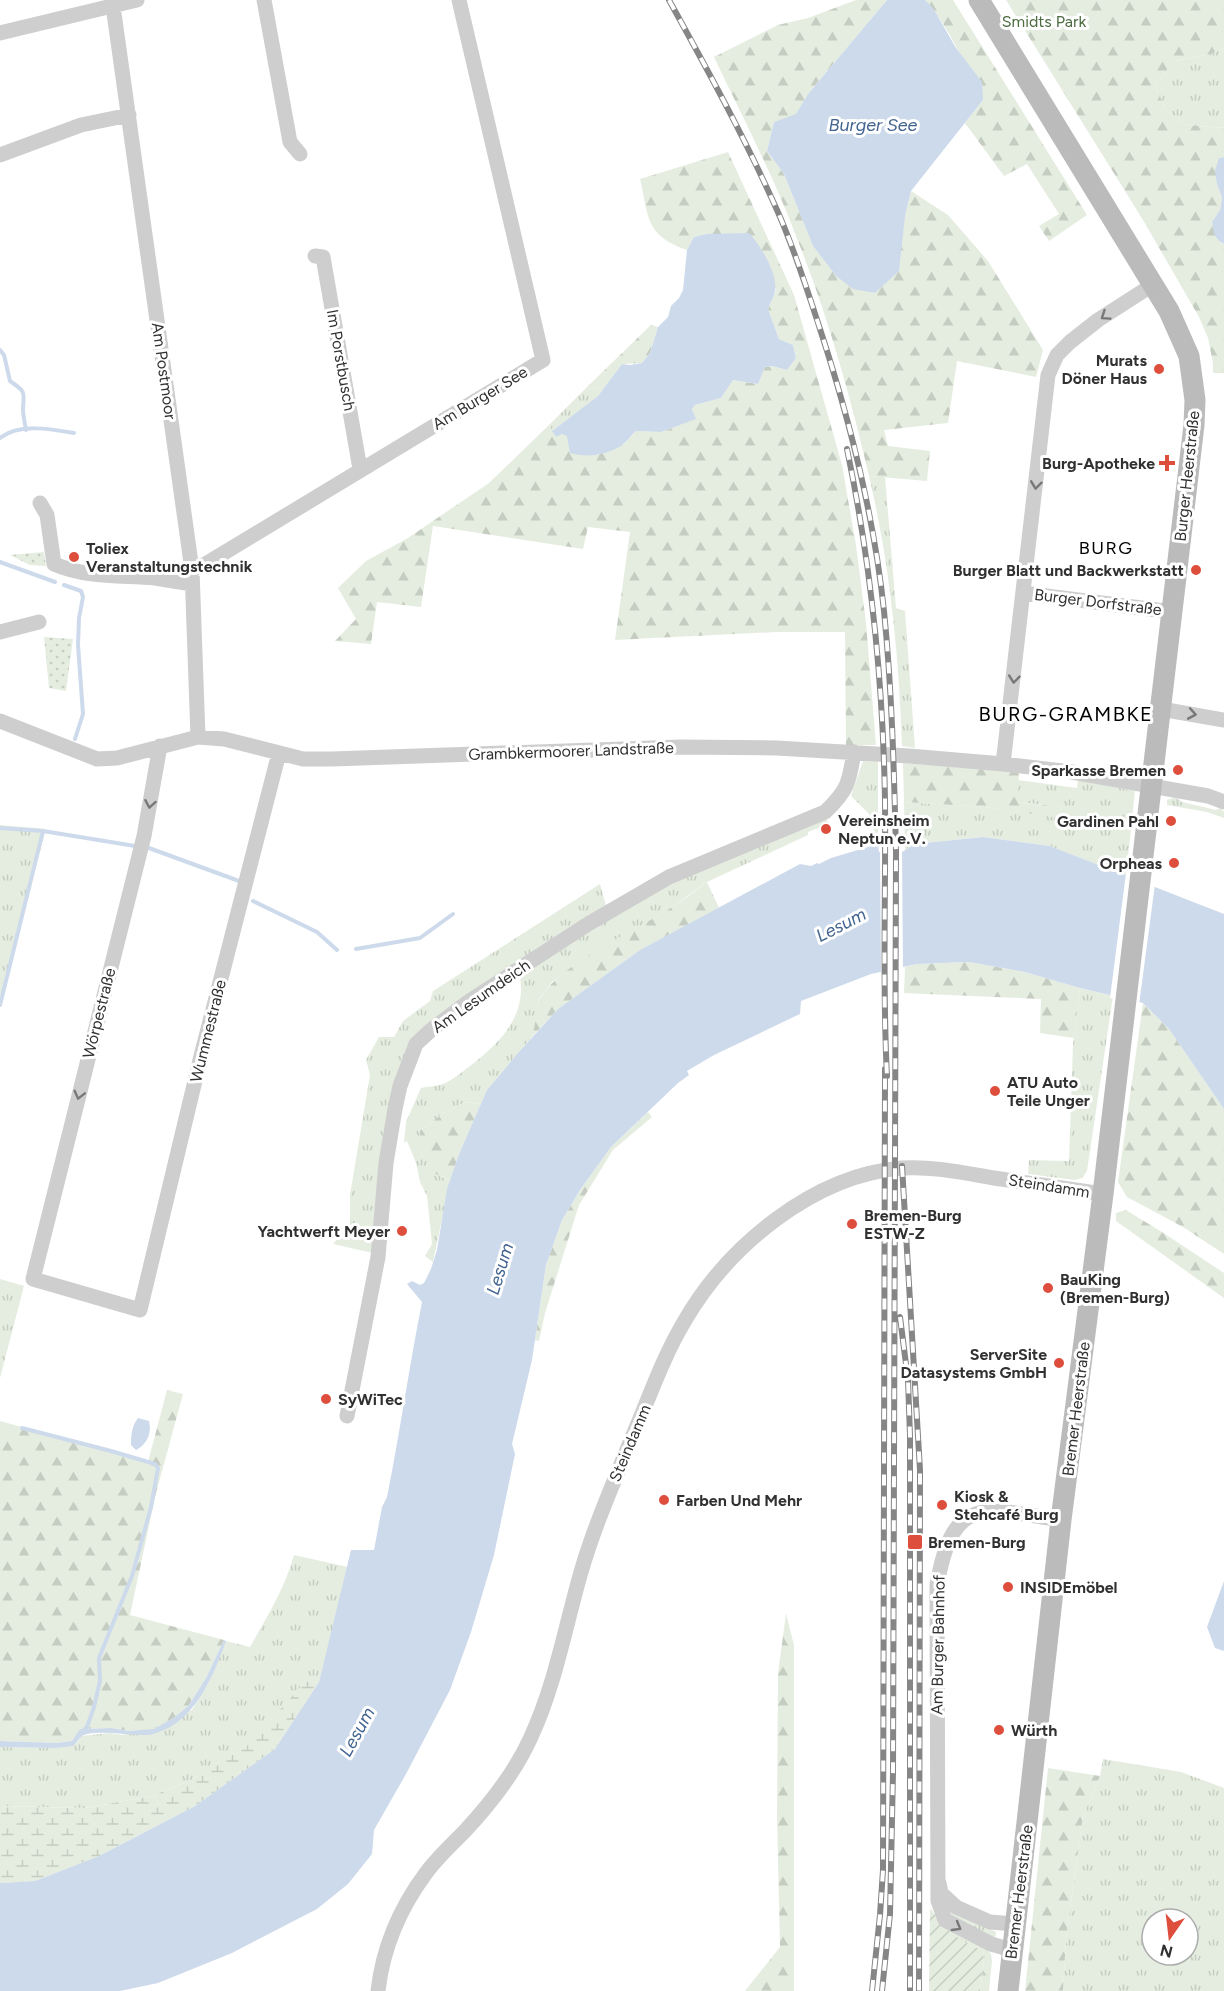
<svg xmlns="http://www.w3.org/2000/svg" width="1224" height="1991" viewBox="0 0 1224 1991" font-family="Figtree,sans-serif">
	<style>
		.grass { fill: url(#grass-tufts); fill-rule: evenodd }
		.forest { fill: url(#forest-firs) }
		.wetland { fill: url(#wetland-marsh) }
		.park { fill: url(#park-dots) }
		.garden { fill: url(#garden-furrows) }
		.water { fill: #cddaeb }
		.pier { fill: #fff }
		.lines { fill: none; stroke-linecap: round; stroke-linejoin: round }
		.stream { stroke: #cddaeb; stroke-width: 4 }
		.street { stroke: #cecece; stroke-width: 15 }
		.secondary { stroke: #bbb; stroke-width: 21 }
		.rail-casing { stroke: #868686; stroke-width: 6 }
		.rail { stroke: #fff; stroke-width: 4; stroke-dasharray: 11; stroke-linecap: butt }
		.oneway { stroke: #787878 }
		.poi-dot { fill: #de4e3d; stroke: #fff; stroke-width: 2 }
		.labels { text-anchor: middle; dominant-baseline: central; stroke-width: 6; stroke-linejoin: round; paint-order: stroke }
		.park-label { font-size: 16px; fill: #4c6b40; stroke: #fff }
		.street-label { font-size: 16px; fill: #313131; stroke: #fff }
		.poi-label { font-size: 16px; font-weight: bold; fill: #313131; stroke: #fff; text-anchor: start }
		.water-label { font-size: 18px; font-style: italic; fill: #426490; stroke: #fff }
		.neighbourhood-label { font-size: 18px; letter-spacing: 1.5px; fill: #000; stroke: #fff }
		.quarter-label { font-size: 20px; letter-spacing: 1.5px; fill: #000; stroke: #fff }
	</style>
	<defs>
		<pattern id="grass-tufts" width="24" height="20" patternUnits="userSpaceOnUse" patternTransform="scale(1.5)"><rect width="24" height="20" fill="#e5ede0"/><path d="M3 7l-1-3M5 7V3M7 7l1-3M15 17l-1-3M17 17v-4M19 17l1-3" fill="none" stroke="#c5ccc1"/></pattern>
		<pattern id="forest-firs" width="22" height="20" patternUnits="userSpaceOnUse" patternTransform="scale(1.5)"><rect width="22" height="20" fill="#e5ede0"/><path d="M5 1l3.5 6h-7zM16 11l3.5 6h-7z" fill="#c5ccc1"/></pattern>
		<pattern id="wetland-marsh" width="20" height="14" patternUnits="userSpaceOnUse" patternTransform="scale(1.5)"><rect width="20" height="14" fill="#e5ede0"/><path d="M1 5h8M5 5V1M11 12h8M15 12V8" fill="none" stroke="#c5ccc1"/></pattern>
		<pattern id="park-dots" width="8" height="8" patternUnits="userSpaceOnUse" patternTransform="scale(1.5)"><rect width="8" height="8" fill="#e5ede0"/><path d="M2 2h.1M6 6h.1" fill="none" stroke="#c5ccc1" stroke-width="1.8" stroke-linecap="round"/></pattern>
		<pattern id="garden-furrows" width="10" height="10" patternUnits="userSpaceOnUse" patternTransform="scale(1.5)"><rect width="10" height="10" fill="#e5ede0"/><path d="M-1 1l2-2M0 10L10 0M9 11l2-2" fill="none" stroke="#c5ccc1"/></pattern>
	</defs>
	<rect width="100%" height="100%" fill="#fff"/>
	<path class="grass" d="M1224,48V128L1186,125L1166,110L1155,85L1175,61L1211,54Z
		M588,386L602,391L598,396L552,431L549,425Z
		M869,476L885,477L896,608L905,611L915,748L902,746C899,656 890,564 869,476Z
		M878,760V844L869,814L851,796L863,761Z
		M1018,780L1077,788L1078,780L1135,791L1126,876L1050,846L983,837L915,844L905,850L904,802L985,807L1059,817L1062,807L1018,802Z
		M1176,797L1182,802L1216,810L1220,808L1224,812V818L1207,812L1167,805V800Z
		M825,817L829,824L808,832V835L707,882L668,910L594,953L552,982L539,999L536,1025L532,1037L487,1090L481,1104L465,1102L442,1114L420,1131L434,1173L450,1181L433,1262L425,1256L432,1244L427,1196L420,1182L416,1163L407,1141L404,1143L406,1122L421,1088C428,1086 436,1087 443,1084C455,1079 464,1070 474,1063C506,1038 531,1008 517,965L413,1042L373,1253L333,1244L350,1224V1195L370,1075L366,1060L379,1037H394L403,1021L430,1001L433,991L600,884L606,906L666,885Z
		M0,825L46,829L0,999Z
		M1080,988L1113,996L1087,1171L1082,1178L1075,1180L1028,1174L1029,1160L1069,1161L1073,1044Z
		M0,1279L24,1286L0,1378Z
		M294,1555L348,1567L319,1682H305L248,1746L191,1780L152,1796L85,1808L0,1806V1747L56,1748L77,1743L81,1736L109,1733L123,1735L192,1710L208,1684L226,1641L250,1647C267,1617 285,1588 294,1555Z
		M1103,1759L1181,1772L1224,1788V1991H1063L1066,1938L1083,1816L1100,1776ZM1152,1919H1188V1955H1152Z
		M944,1906L996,1932L995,1941L957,1924Z
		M943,1926L987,1949L991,1954L992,1961H984L983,1951L955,1938Z"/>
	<path class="forest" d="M856,0H887L808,94L796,115L774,122L767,151L784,174L813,246L836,276L853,288L875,293L905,216L911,191L948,215L988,261L1043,350L1036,377L957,361L948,423L884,430L888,446L930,451L927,481L869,476C850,395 827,313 796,236C773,175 742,116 714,57L778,25L808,18Z
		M925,0H953L1087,215L1049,241L1039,226L1059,214L1027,164L1004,176L965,123L983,100C966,67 950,28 925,0Z
		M1006,0H1224V48L1211,54L1175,61L1155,85L1166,110L1186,125L1224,128V157L1219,158L1217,184L1222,198L1220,210L1212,222L1221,243L1224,244V373H1213V363L1208,338L1199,317L1143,220Z
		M728,152L794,295L842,465L856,545L866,623L876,745H846L845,632H776L615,640L630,532L588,527L583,549L433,526L421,607L377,602L371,644L335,641L356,619L338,588L366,561L408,538L489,483L549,425L556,436L562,434L623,445L636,431L661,432L695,419L692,408L695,405L721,398L733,380L758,384L765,367L772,366L787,370L796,358L793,345L779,339L768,309L776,289L724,234H706L694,237L687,250C645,235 649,218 640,179Z
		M651,325L658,327L650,353L642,363L622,364L602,391L588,386Z
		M903,763L1019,772L1018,802L1062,807L1059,818L985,807L904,802Z
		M707,882L719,908L640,950L558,1009L532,1037C536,1025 536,1005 541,997C561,964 632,932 666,911C680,902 694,892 707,882Z
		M969,962L1025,972L1080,988L1074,1038L1040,1033L1041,999L904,993L905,967L917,964Z
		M1143,1003L1169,1029L1224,1109V1254L1183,1227L1127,1197L1118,1182Z
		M465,1102L481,1104L459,1154L450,1181L434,1173L419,1150L420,1131L442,1114Z
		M648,1112L652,1117L613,1150L579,1205L545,1313L539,1341L535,1340L546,1265L562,1220L580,1190L611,1147Z
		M1126,1210L1165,1234L1224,1273V1298L1116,1221V1213Z
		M167,1390L183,1394L156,1493L130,1615L224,1640L206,1678L189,1705L175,1717L154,1729L129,1731L112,1728L81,1729L72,1741L56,1743L0,1741V1421L148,1462Z
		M786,1614L794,1645V1991H745L780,1947L777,1816L778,1673Z
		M1048,1768L1100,1776L1083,1816L1066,1938L1063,1991H1025Z
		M984,1961H992L989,1991H980Z"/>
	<path class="wetland" d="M305,1682H319L275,1749L195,1806L99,1856L35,1881L0,1883V1806L85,1808L152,1796L191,1780L247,1746Z"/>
	<path class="park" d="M44,552L46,566L30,565L10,555Z
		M44,637L73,639L66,691L49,688Z"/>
	<path class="garden" d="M930,1908C949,1934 954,1937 983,1951L984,1961L980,1991H929Z"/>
	<path class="water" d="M887,0H925L933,8L956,48L982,82L983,100L911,191L905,216L899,271L875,293L853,289L836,276L813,246L784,174L767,151L774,122L796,114L808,94Z
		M1224,157V244C1215,240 1213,231 1212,222L1220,210L1222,198L1217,184L1215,170L1219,158Z
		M749,233C760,245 778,273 775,291C774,297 770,303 768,309L779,339L793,345L796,358L787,370L772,366L765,367L758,384L733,380L721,398L695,405L692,409L696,419L661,432L636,431C631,435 627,442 622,445C608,455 586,458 570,453L567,436L562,434L556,437L552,431L598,396L622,364L630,365L642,363L650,353L658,327L668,317L671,306L679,298L683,290L687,250L694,237L706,234Z
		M983,837L1050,846L1224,914V1109L1169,1029L1143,1003L1080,988L1025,972L969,962L917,964L871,974L801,1001L800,1014L714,1055L687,1071L689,1075L678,1083L611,1147L580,1190L562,1220L546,1265L532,1360L512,1444L515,1454L494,1555L471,1632L450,1690L406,1774L374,1830L372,1854L348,1884L317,1909L232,1953L158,1983L120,1991H0V1883L35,1881L99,1856L195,1806L275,1749L319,1682L351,1550H374L382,1507L387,1497C400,1432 409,1367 422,1302L407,1284L412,1281L420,1285L424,1283L431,1269L437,1250L447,1189L459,1154L487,1090L519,1052L558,1009L640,950L800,864L811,866L817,863L819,864L831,858L878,844L879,852H902L915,844Z
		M138,1418L149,1421C152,1433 147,1445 136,1450L131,1445C131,1434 132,1426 138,1418Z
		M1224,1581V1651L1215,1648L1207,1627Z
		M224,1640L226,1641C214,1674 198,1715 164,1730C158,1732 153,1735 147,1735C131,1736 95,1729 82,1736C79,1738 77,1743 73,1746L56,1748L0,1747V1741L56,1743L72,1741L80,1729L112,1728L129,1731L154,1729L175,1717L189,1705L206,1678Z"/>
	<path class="pier" d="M880,851H902L903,971L881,975Z
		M1126,873L1155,884L1139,1005L1110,998Z"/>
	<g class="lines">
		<path class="stream" d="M0,350L4,355L10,381C26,392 24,391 23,409C23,416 25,423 26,430
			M0,438C19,423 52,429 74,433
			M0,562L55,582
			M64,585L81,591L83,597L79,618L78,645L83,714L75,739
			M0,828L43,831L135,846
			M149,848L239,881
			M253,901L317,932L337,950
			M356,949L420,938L453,914
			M0,1005L43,831
			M22,1428L111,1451L155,1464L158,1468L151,1507L132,1576L99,1658L100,1681L94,1707L87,1727L83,1731"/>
		<path class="street" d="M264,0L290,142L300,154
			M113,6L192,570L198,737
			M0,33L137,0
			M0,155L81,125L129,115
			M315,256L323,257L360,469
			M40,503L47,515L54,564C87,578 120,575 155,578C168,580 180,582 192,584
			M192,570L204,565L543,360L459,0
			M1023,593L1173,612
			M0,632L39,622
			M1161,709L1224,720
			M0,721L97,759L117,758L198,737L224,739L303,759H332L680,747L777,748L909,756L1003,764L1072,772L1208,796L1224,802
			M160,746L144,836L33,1279L140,1310L200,1060L279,753
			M1003,764L1048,375L1057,355L1070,342L1098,320L1154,284
			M347,1416L378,1257L386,1163L395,1109L400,1086L416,1044L431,1030L468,1002L588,924L669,877L825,812C848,790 849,783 854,752
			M939,1883L941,1893L956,1907L990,1922L1015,1924
			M1012,1950L991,1944L945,1920L938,1901L937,1585C953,1492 986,1509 1061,1520
			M378,1991C383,1947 400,1908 426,1873C437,1858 451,1845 464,1832C490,1804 515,1773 531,1737C555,1685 565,1628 581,1572C594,1527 613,1484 631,1440C648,1401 662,1359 684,1322C727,1247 813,1175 902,1168C933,1166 964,1173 994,1178C1030,1183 1067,1189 1103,1194"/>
		<path class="secondary" d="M979,0L1169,311L1189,356L1195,400L1194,425L1103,1194L1061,1520L1008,1991"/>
		<defs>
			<path id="rail" d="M669,0C707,69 745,138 777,210C794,248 807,289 820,329C850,421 874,515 884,611C892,691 894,771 896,851L893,1772L890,1914L882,1991
				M847,449C871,564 883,682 885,800C886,892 882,984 887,1076
				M902,1166L920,1470L919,1991
				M900,1317L908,1380L910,1436V1991
				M872,1991L880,1915L883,1870L885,1069"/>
		</defs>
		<use href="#rail" class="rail-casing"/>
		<use href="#rail" class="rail"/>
	</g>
	<defs><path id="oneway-chevron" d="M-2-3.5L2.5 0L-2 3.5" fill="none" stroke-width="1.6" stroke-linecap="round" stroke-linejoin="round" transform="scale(1.5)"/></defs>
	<g class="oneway">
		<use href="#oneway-chevron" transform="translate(1105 316) rotate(146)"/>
		<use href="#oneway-chevron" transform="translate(1036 485) rotate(97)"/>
		<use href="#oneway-chevron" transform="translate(1014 679) rotate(96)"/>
		<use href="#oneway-chevron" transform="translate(1192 714) rotate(10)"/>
		<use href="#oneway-chevron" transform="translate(150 804) rotate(100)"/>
		<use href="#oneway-chevron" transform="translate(79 1095) rotate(104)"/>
		<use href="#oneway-chevron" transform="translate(957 1927) rotate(30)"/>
	</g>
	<g class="poi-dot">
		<circle cx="1159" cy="369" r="6"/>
		<path d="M1164 454h6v6h6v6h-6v6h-6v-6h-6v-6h6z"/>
		<circle cx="74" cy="557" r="6"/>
		<circle cx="1196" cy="570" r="6"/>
		<circle cx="1178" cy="770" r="6"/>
		<circle cx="1171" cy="821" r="6"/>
		<circle cx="826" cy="829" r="6"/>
		<circle cx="1174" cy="863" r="6"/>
		<circle cx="995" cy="1091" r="6"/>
		<circle cx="852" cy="1224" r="6"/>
		<circle cx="402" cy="1231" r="6"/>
		<circle cx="1048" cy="1288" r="6"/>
		<circle cx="1059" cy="1363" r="6"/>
		<circle cx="326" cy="1399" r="6"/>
		<circle cx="664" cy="1500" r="6"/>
		<circle cx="942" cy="1505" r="6"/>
		<rect x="907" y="1534" width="16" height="16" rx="3"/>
		<circle cx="1008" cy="1587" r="6"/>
		<circle cx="999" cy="1730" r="6"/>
	</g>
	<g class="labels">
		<g class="park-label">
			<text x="1044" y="21">Smidts Park</text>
		</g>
		<g class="street-label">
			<text transform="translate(341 360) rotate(80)">Im Porstbusch</text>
			<text transform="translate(164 371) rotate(82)">Am Postmoor</text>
			<text transform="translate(480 398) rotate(-31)">Am Burger See</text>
			<text transform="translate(1187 476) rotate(-84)">Burger Heerstraße</text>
			<text transform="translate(1098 602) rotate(7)">Burger Dorfstraße</text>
			<text transform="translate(571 751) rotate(-2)">Grambkermoorer Landstraße</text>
			<text transform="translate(481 996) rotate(-35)">Am Lesumdeich</text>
			<text transform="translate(99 1013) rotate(-76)">Wörpestraße</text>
			<text transform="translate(208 1031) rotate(-76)">Wummestraße</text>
			<text transform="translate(1049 1186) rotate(9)">Steindamm</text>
			<text transform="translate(1076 1409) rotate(-83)">Bremer Heerstraße</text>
			<text transform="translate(630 1443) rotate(-67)">Steindamm</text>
			<text transform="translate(938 1645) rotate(-89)">Am Burger Bahnhof</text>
			<text transform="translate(1019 1892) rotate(-83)">Bremer Heerstraße</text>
		</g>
		<g class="poi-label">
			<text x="1147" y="360" text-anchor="end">Murats<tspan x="1147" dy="18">Döner Haus</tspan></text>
			<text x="1155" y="463" text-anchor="end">Burg-Apotheke</text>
			<text x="86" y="548">Toliex<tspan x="86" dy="18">Veranstaltungstechnik</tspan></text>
			<text x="1184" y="570" text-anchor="end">Burger Blatt und Backwerkstatt</text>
			<text x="1166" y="770" text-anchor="end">Sparkasse Bremen</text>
			<text x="838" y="820">Vereinsheim<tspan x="838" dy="18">Neptun e.V.</tspan></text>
			<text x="1159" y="821" text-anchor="end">Gardinen Pahl</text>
			<text x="1162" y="863" text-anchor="end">Orpheas</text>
			<text x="1007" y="1082">ATU Auto<tspan x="1007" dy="18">Teile Unger</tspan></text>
			<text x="864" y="1215">Bremen-Burg<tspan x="864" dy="18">ESTW-Z</tspan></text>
			<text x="390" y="1231" text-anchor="end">Yachtwerft Meyer</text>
			<text x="1060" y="1279">BauKing<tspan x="1060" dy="18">(Bremen-Burg)</tspan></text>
			<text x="1047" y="1354" text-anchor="end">ServerSite<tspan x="1047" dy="18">Datasystems GmbH</tspan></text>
			<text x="338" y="1399">SyWiTec</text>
			<text x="954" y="1496">Kiosk &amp;<tspan x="954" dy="18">Stehcafé Burg</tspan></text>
			<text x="676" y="1500">Farben Und Mehr</text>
			<text x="928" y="1542">Bremen-Burg</text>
			<text x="1020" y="1587">INSIDEmöbel</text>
			<text x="1011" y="1730">Würth</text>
		</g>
		<g class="water-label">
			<text x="873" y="125">Burger See</text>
			<text transform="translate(841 925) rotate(-27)">Lesum</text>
			<text transform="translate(500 1269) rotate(-73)">Lesum</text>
			<text transform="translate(357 1732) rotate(-61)">Lesum</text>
		</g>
		<g class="neighbourhood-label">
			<text x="1106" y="548">BURG</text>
		</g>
		<g class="quarter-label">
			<text x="1066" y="714">BURG-GRAMBKE</text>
		</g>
	</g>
	<g transform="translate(1170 1937) rotate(194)"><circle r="28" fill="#ffffff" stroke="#adadad" stroke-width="1.5"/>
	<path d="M0-4.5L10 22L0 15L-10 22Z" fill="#de4e3d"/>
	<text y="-9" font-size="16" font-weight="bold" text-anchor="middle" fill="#313131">N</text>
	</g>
</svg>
